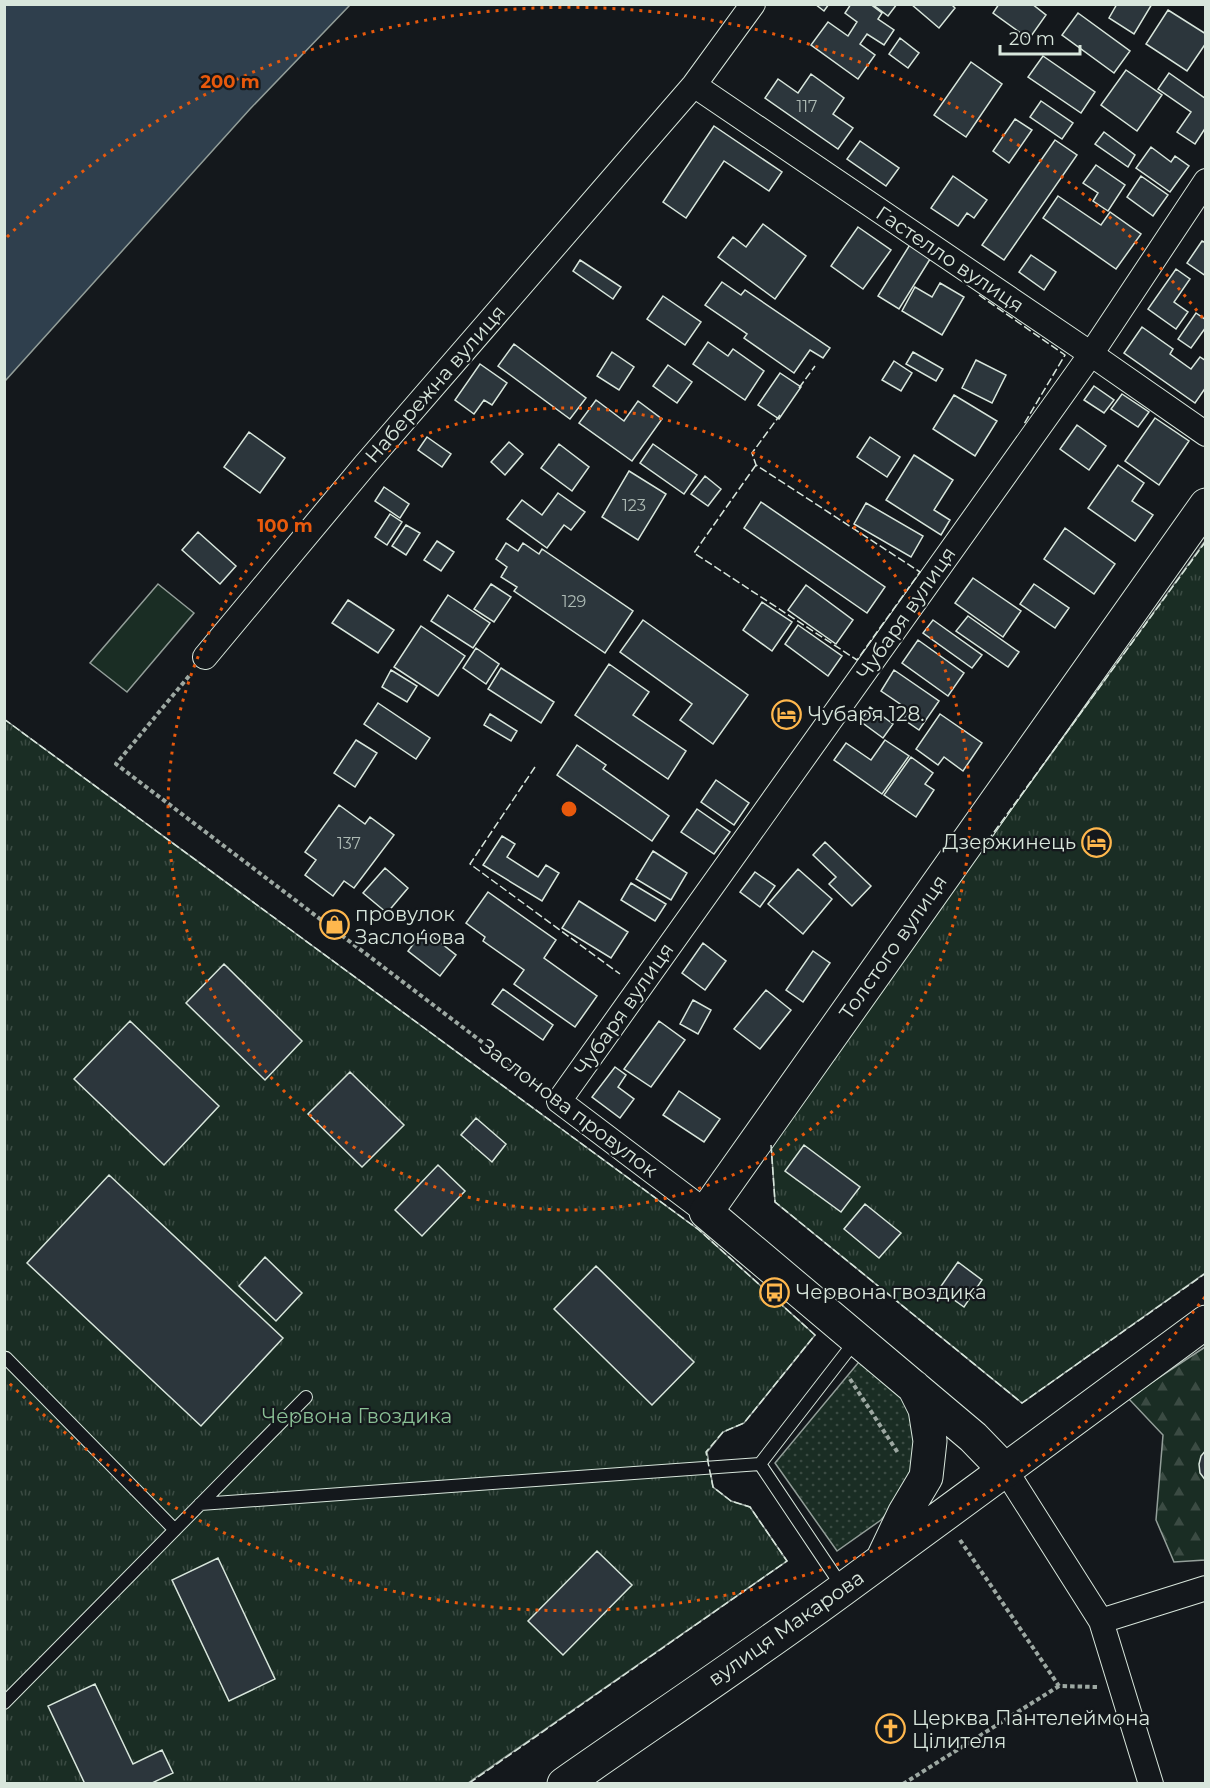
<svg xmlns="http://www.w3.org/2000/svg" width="1210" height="1788" viewBox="0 0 1210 1788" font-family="Montserrat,sans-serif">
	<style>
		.grass { fill: url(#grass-dots); stroke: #939e99; stroke-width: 1.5 }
		.forest { fill: url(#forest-firs); stroke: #939e99; stroke-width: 1.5 }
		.park { fill: url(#park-tufts); stroke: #939e99; stroke-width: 1.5 }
		.pitch { fill: #1a2d24; stroke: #939e99; stroke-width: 1.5 }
		.water { fill: #2f3f4d; stroke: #939e99; stroke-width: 1.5 }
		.building { fill: #2c363c; stroke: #d8e6dc; stroke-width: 1.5 }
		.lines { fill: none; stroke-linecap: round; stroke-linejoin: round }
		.lane-casing { stroke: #d8e6dc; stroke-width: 14 }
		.street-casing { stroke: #d8e6dc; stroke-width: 26 }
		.secondary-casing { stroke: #d8e6dc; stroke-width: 35 }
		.path { stroke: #9da8a2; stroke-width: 4; stroke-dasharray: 4.5 3; stroke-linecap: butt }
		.lane { stroke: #14181c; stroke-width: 12 }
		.street { stroke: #14181c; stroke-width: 24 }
		.secondary { stroke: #14181c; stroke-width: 33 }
		.fence { stroke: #d8e6dc; stroke-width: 1.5; stroke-dasharray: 8 3; stroke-linecap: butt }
		.ring { fill: none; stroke: #e8590c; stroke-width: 3; stroke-dasharray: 3 6 }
		.labels { text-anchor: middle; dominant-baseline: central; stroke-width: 4.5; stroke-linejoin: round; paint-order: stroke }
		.number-label { font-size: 16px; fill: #adbab4 }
		.street-label { font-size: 20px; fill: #d8e6dc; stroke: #14181c }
		.poi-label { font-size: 20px; fill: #d8e6dc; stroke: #14181c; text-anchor: start }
		.park-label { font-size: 20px; fill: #8ac095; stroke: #14181c }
		.centre { fill: #e8590c; stroke: #14181c; stroke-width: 3 }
		.ring-label { font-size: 18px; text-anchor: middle; font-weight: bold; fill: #e8590c; stroke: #14181c; stroke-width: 4.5; stroke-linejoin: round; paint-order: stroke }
	</style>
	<defs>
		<pattern id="grass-dots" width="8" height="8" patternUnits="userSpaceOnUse" patternTransform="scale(1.5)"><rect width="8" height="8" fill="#1a2d24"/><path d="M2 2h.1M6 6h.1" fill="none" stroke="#3b4b43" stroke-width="1.8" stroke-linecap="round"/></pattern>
		<pattern id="forest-firs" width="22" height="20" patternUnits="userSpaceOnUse" patternTransform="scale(1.5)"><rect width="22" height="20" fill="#1a2d24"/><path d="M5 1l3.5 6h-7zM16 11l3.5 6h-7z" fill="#3b4b43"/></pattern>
		<pattern id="park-tufts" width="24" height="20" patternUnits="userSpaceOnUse" patternTransform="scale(1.5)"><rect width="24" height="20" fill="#1a2d24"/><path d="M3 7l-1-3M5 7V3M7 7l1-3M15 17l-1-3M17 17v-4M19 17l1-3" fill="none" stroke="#3b4b43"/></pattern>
	</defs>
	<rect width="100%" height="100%" fill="#14181c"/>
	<path class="grass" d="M863,1357L896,1384L918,1429L909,1480L896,1502L881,1520L837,1551L775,1463Z"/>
	<path class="forest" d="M1205,1347V1560L1174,1562L1156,1520L1163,1435L1128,1398Z"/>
	<path class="park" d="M1205,541V1273L1022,1403L775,1202L771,1142Z
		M4,719L699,1230L815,1335L744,1423L723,1432L707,1452L713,1487L731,1501L750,1507L787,1561L468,1783H5Z"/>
	<path class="pitch" d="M158,584L194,613L127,692L90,663Z"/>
	<path class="water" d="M5,4L350,5L250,109L5,381Z"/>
	<path class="building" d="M815,4H829L824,11Z
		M851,4H870L882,13L878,19L894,30L884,45L867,34L860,44L875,55L858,79L811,45L828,22L848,36L857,22L845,13Z
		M872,4H897L888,16Z
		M911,4H951L955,8L939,28Z
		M999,4H1032L1046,15L1029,39L993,13Z
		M1117,4H1152L1134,34L1109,18Z
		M1168,10L1206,34V43L1187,71L1146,44Z
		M1078,13L1130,51L1114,73L1062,35Z
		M900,38L919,53L908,68L889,54Z
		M1043,56L1095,92L1081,113L1028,77Z
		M971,62L1002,84L966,137L934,115Z
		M1126,70L1162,95L1137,131L1101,105Z
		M1169,73L1206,99V127L1195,144L1177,132L1191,112L1158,89Z
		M811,74L844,98L833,114L853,128L838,149L765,98L778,79L798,93Z
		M1041,101L1073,123L1062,139L1030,117Z
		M1015,119L1032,130L1009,163L993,151Z
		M714,126L782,172L769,191L724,161L686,218L663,202Z
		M1104,132L1135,155L1128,167L1095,144Z
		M1055,140L1077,155L1004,260L982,245Z
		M860,141L899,168L886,186L847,159Z
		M1151,147L1171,162L1175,156L1189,166L1170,192L1136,168Z
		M1096,165L1125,185L1108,211L1093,201L1098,193L1083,183Z
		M953,176L987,200L974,218L967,213L958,226L931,208Z
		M1141,176L1168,195L1153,216L1127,197Z
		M1058,196L1101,225L1110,212L1141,234L1116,269L1043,218Z
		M763,224L806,256L775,299L718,257L733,237L746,247Z
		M858,227L891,250L863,289L831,266Z
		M1202,241L1206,243V276L1187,263Z
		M911,243L932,256L899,309L878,296Z
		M1031,255L1056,272L1044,290L1019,272Z
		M580,260L621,287L613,299L573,271Z
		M1176,269L1190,279L1174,302L1188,312L1176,329L1148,309Z
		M722,282L741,295L745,290L830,348L823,358L810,350L794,373L744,338L747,334L705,305Z
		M940,283L964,297L942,335L902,311L915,287L932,297Z
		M663,296L701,322L685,345L647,319Z
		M1196,313L1206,320V327L1191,348L1178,339Z
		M1142,327L1173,349L1170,354L1191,369L1200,357L1206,361V387L1195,403L1124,353Z
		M708,342L728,356L733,349L764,371L745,400L693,364Z
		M514,344L586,398L570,419L498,366Z
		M612,352L634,367L619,390L597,376Z
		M913,352L943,369L936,381L906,364Z
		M976,360L1006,375L992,403L962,388Z
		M894,361L912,373L901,391L882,380Z
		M480,364L507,383L492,405L484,400L474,414L455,400Z
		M668,365L692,382L677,403L653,386Z
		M780,373L801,387L779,419L758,405Z
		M1094,386L1114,400L1104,413L1084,400Z
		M1122,394L1149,412L1138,427L1111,409Z
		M954,395L997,421L975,456L933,429Z
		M596,400L624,421L638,401L662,419L632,461L579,423Z
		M1155,418L1189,441L1159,485L1125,461Z
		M1077,425L1106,446L1089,470L1060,449Z
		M249,432L285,458L260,493L224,467Z
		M427,437L451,454L442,467L418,450Z
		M870,437L900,457L887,477L857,457Z
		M509,442L523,454L505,475L491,462Z
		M559,444L589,467L572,491L541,468Z
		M653,444L697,475L684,494L640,463Z
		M914,455L953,480L934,510L950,520L941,535L886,500Z
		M1118,465L1144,483L1132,501L1153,515L1135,541L1088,508Z
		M629,471L666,494L638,540L602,517Z
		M705,476L721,489L708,506L691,494Z
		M384,487L409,504L400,518L375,501Z
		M558,493L585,512L571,530L564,525L547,548L507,519L522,500L542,515Z
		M761,502L885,587L867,613L744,528Z
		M866,503L923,536L911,557L854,524Z
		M390,514L402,522L387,545L375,537Z
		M406,525L420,533L406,555L392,546Z
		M1065,528L1115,564L1094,594L1044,559Z
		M198,532L236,566L220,584L182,550Z
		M437,541L454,552L441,571L424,560Z
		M506,543L518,551L523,543L539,554L542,549L633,611L605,653L514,591L517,587L501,577L507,567L496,559Z
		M973,578L1021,611L1003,637L955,603Z
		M491,584L511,597L494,622L474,609Z
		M1034,584L1069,608L1055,628L1020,604Z
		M806,585L853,620L836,644L788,610Z
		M448,595L490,623L473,648L431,621Z
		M348,600L394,630L378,653L332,623Z
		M762,602L792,622L772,651L743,630Z
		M968,616L1019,652L1008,667L956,631Z
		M643,620L748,695L713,744L680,720L692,704L620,652Z
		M933,620L982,655L972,668L923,633Z
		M798,625L842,656L828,676L785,644Z
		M421,626L465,656L438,696L394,667Z
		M918,640L964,673L948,696L902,663Z
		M476,648L499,664L486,684L463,668Z
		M609,664L649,692L633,715L686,751L668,779L575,715Z
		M501,668L554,702L541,723L488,689Z
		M391,670L417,686L407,702L382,687Z
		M894,670L939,701L919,730L903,719L909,710L881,691Z
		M378,703L430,738L416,759L364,724Z
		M870,707L893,724L883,738L860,721Z
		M490,714L517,731L511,741L484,725Z
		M940,714L982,743L963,771L944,757L938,765L916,749Z
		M356,740L377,753L355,787L334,773Z
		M885,740L909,756L882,794L834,760L846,743L871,760Z
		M577,745L606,765L603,769L669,816L652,841L557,775Z
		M911,757L933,773L925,784L934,790L916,817L884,795Z
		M716,780L749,803L734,825L701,802Z
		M339,805L365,824L370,817L394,835L354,888L344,881L333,896L305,875L316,860L305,852Z
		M697,809L730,832L714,854L681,832Z
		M502,836L515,844L507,857L538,877L546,865L559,873L542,901L483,865Z
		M825,842L871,886L852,906L829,884L836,877L813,855Z
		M653,851L687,873L671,900L636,879Z
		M385,868L408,888L387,913L363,893Z
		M798,869L832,899L803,934L768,904Z
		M755,872L775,886L760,907L740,892Z
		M631,883L666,904L655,921L621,900Z
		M488,892L556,940L544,958L597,996L575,1027L514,984L524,970L483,941L485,937L466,923Z
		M579,901L628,932L611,958L562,928Z
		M424,930L456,955L440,976L408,951Z
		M703,943L726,961L705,990L682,973Z
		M813,951L830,963L803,1002L786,990Z
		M224,964L302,1041L265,1080L186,1003Z
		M503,989L553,1025L543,1040L492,1004Z
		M766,990L791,1010L760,1049L734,1029Z
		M693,1000L711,1010L698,1034L680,1024Z
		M130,1021L219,1106L164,1165L74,1079Z
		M659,1021L685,1040L651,1087L624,1069Z
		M615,1067L626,1075L618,1087L634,1099L620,1118L592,1097Z
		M350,1072L404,1125L362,1167L308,1114Z
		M679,1091L720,1119L704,1142L663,1115Z
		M476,1118L506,1144L492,1162L461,1135Z
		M804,1145L860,1187L841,1212L785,1171Z
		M438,1165L465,1191L422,1236L395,1210Z
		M109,1175L283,1338L201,1426L27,1263Z
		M865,1204L901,1233L879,1258L844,1229Z
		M265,1257L302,1293L276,1321L239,1286Z
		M958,1262L982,1280L964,1307L939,1289Z
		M596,1266L694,1362L652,1405L554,1309Z
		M1206,1450V1481L1200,1473L1199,1464L1201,1456Z
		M597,1551L632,1585L563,1655L528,1621Z
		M218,1558L275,1679L229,1701L172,1580Z
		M95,1684L133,1764L162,1750L173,1773L150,1784H85L48,1706Z"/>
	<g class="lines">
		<defs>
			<path id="lane" d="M4,1359L6,1358L175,1530
				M200,1504L760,1464
				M843,1588L760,1464L856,1340
				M4,1703L306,1397"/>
			<path id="street" d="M694,85L1091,354L1206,434
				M205,657L365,465L694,85L753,4
				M706,1212L559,1101L1091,354L1206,181
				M1006,1471L1101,1621L1151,1784
				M1101,1621L1206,1588"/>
			<path id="secondary" d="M1006,1471L973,1437L706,1212L1206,505
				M884,1556L904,1514L926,1477L930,1441L925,1409L914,1387
				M564,1784C657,1719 752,1656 843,1589C964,1500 1085,1412 1206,1322"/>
		</defs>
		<use href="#lane" class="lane-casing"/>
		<use href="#street" class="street-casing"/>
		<use href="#secondary" class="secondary-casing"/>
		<path class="path" d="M189,676L116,764L540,1086
			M850,1379L898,1453
			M960,1540L1059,1686L1097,1687
			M903,1784L1059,1686"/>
		<use href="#lane" class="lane"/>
		<use href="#street" class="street"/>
		<use href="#secondary" class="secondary"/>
		<path class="fence" d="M979,295L1065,355L1024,424
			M799,388L815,366
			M756,465L694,553L857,660L920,572L756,465L752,453L780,415
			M4,719L699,1230L815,1335L744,1423L723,1432L706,1452L713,1487L731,1501L750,1507L787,1561L468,1784
			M535,767L470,864L620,974
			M981,850L1206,541
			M771,1145L775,1202L1022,1403L1206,1273"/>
	</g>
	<g class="ring">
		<circle cx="569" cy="809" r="401"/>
		<path d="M1205 1297A802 802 0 0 1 7 1381M7 237A802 802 0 0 1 1205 321"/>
	</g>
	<defs>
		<symbol id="hotel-ring" viewBox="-11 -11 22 22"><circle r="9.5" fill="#14181c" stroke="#ffb74d" stroke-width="1.5"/><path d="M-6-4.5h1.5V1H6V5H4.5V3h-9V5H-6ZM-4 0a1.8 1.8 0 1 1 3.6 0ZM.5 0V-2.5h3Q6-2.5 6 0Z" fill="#ffb74d"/></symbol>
		<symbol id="shop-ring" viewBox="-11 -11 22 22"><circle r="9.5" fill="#14181c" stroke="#ffb74d" stroke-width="1.5"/><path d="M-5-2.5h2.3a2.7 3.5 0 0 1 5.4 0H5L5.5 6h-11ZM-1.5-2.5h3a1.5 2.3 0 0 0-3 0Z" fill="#ffb74d"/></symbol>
		<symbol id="bus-ring" viewBox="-11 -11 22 22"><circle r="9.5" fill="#14181c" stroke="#ffb74d" stroke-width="1.5"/><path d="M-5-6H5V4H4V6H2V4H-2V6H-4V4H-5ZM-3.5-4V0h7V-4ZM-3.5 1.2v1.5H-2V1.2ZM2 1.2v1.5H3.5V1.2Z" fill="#ffb74d"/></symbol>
		<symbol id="church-ring" viewBox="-11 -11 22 22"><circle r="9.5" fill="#14181c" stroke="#ffb74d" stroke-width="1.5"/><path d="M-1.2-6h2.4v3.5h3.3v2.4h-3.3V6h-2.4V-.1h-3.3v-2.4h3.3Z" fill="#ffb74d"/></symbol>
	</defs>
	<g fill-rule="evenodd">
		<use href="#hotel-ring" x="770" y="698" width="33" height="33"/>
		<use href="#hotel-ring" x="1080" y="826" width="33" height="33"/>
		<use href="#shop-ring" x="318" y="908" width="33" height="33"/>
		<use href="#bus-ring" x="758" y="1276" width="33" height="33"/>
		<use href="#church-ring" x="874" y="1712" width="33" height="33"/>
	</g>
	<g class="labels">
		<g class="number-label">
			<text x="807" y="106">117</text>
			<text x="634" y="505">123</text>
			<text x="574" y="601">129</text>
			<text x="349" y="843">137</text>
		</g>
		<g class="street-label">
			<text transform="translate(950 259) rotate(34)">Гастелло вулиця</text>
			<text transform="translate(435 384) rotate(-49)">Набережна вулиця</text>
			<text transform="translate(906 613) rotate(-55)">Чубаря вулиця</text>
			<text transform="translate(893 947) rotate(-55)">Толстого вулиця</text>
			<text transform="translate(624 1009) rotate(-55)">Чубаря вулиця</text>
			<text transform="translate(569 1108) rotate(37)">Заслонова провулок</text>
			<text transform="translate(786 1628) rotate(-35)">вулиця Макарова</text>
		</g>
		<g class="poi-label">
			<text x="808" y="714">Чубаря 128.</text>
			<text x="1076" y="842" text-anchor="end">Дзержинець</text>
			<text x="355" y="914">провулок<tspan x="355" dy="23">Заслонова</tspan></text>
			<text x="796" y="1292">Червона гвоздика</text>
			<text x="912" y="1718">Церква Пантелеймона<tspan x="912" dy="23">Цілителя</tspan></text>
		</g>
		<g class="park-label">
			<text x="357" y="1416">Червона Гвоздика</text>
		</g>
	</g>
	<circle cx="569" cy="809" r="9" class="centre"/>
	<g class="ring-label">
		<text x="230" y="88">200 m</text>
		<text x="285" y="532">100 m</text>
	</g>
	<rect width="1210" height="1788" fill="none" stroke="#d8e6dc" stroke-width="12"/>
	<path d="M1000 45v9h80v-9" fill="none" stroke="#d8e6dc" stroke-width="3"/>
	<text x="1009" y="45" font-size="18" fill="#d8e6dc" stroke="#14181c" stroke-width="4.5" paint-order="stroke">20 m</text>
</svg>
